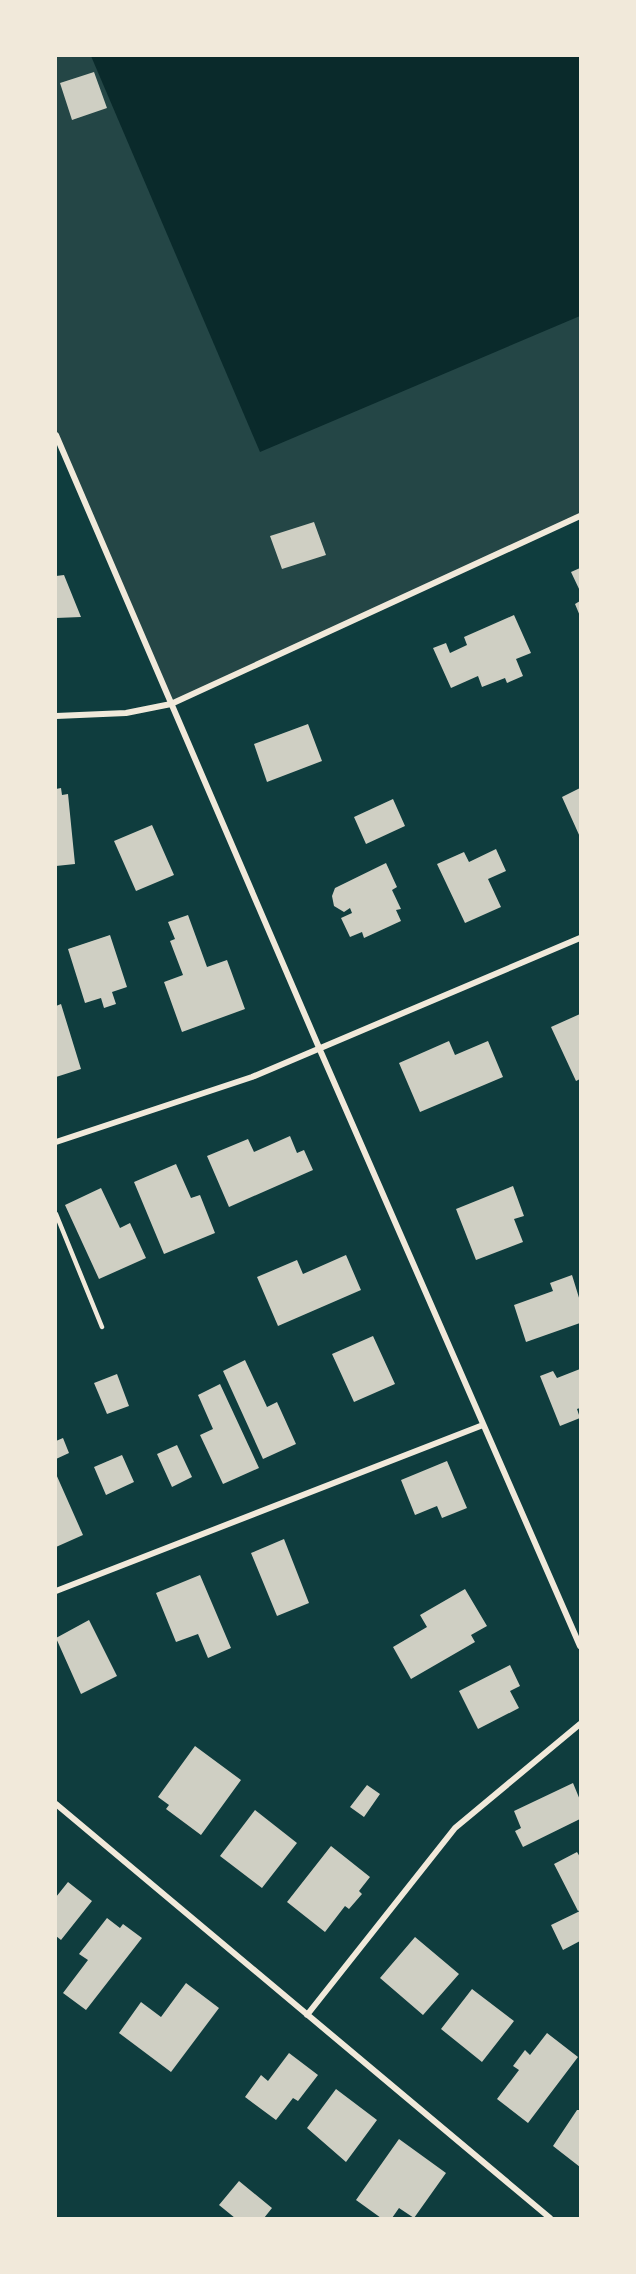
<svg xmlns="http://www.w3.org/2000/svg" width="636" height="2274" viewBox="0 0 636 2274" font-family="'Sofia Sans Condensed',sans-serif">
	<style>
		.green { fill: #244646 }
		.water { fill: #0a2a2b }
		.building { fill: #cfcfc3 }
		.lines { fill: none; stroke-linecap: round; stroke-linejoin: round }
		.service { stroke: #f1e9da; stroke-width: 4.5 }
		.minor { stroke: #f1e9da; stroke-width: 6 }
	</style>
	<rect width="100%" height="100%" fill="#0f3d3e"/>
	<path class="green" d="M56,56H580V516L171,704L56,438Z"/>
	<path class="water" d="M91,56H580V316L260,452Z"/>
	<path class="building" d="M94,72L107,108L72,120L60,83Z
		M314,522L326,555L282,569L270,536Z
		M580,568V591L571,572Z
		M64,575L81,617L56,618V576Z
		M580,601V616L575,604Z
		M514,615L531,653L516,659L523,676L507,683L505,678L482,687L478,676L451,688L433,648L446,643L450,653L467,645L464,637Z
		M308,724L322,761L267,782L254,744Z
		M61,788L62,795L68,794L75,864L56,866V789Z
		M580,788V837L562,797Z
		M393,799L405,826L366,844L354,817Z
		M152,825L174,875L136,891L114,841Z
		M496,849L506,871L488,879L501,907L465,923L437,864L464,852L469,862Z
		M386,863L397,887L392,890L401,909L396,910L401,921L364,938L362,932L350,937L341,918L352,913L350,908L344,912L334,906L332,896L335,888Z
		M188,915L207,967L227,960L245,1009L182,1032L164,982L183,975L170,941L175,939L168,922Z
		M110,935L127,987L112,992L116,1004L104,1008L101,998L85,1003L68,949Z
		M61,1004L81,1069L56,1077V1006Z
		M580,1014V1079L576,1081L551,1027Z
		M449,1041L455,1055L488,1041L503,1077L420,1112L399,1063Z
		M290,1136L297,1153L304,1150L313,1170L229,1207L207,1156L248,1139L254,1152Z
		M176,1164L191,1198L200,1195L215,1233L164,1254L134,1182Z
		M513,1186L524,1216L514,1219L523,1242L476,1260L456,1209Z
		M101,1188L120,1228L130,1223L146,1258L99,1279L65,1205Z
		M346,1255L361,1290L278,1326L257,1277L297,1260L303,1274Z
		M572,1275L580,1301V1323L526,1342L514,1305L553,1291L550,1283Z
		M373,1336L395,1384L354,1402L332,1354Z
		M245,1360L267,1407L277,1402L296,1444L263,1459L223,1371Z
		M580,1369V1408L577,1409L580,1418L560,1426L540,1376L553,1371L557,1378Z
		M117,1374L129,1406L107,1414L94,1383Z
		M220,1384L259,1468L223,1484L200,1435L213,1429L198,1395Z
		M63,1438L69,1453L56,1459V1441Z
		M177,1445L192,1477L172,1487L157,1454Z
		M122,1455L134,1482L106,1495L94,1467Z
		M447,1461L467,1508L442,1518L437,1506L415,1515L401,1480Z
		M56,1474L83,1535L56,1547Z
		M284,1539L309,1603L277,1616L251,1553Z
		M200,1575L231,1648L208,1658L198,1634L176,1642L156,1593Z
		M465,1589L487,1626L471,1635L475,1642L411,1679L393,1647L427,1627L420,1615Z
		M89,1620L117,1676L81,1694L56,1638Z
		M510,1665L520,1686L510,1691L519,1708L478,1729L459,1691Z
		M195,1746L241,1780L201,1835L166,1809L169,1805L158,1797Z
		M573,1783L580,1800V1819L523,1847L515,1831L521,1828L514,1811Z
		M367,1785L380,1794L364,1817L350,1807Z
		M255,1810L297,1843L262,1888L220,1856Z
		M331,1846L370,1877L359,1891L362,1894L349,1909L345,1906L325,1932L287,1902Z
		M577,1852L580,1857V1910L578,1911L554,1864Z
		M68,1882L92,1901L61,1940L56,1936V1897Z
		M580,1911V1941L563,1950L551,1925Z
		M107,1918L120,1928L123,1924L142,1938L86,2010L63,1993L88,1960L79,1954Z
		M415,1937L459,1974L423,2015L380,1978Z
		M186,1983L219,2008L171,2072L119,2033L141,2002L161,2017Z
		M472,1989L514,2021L482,2062L441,2029Z
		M547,2033L578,2057L528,2123L497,2099L519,2070L513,2066L525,2050L530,2055Z
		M289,2053L318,2075L298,2101L293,2098L276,2120L245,2097L261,2075L268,2081Z
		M336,2089L377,2120L346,2162L307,2128Z
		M577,2110H580V2167L553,2146Z
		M399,2139L446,2173L414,2218L399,2208L392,2218H381L356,2200Z
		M239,2181L272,2208L264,2218H235L219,2205Z"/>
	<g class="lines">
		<path class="service" d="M56,1214L102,1327"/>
		<path class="minor" d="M56,435L320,1050L580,1646
			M56,716L126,713L171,704L580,516
			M56,1142L252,1077L580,938
			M56,1591L483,1425
			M56,1804L550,2218
			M307,2015L455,1828L580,1724"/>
	</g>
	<rect width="636" height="2274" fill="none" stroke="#f1e9da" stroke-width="114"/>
</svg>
